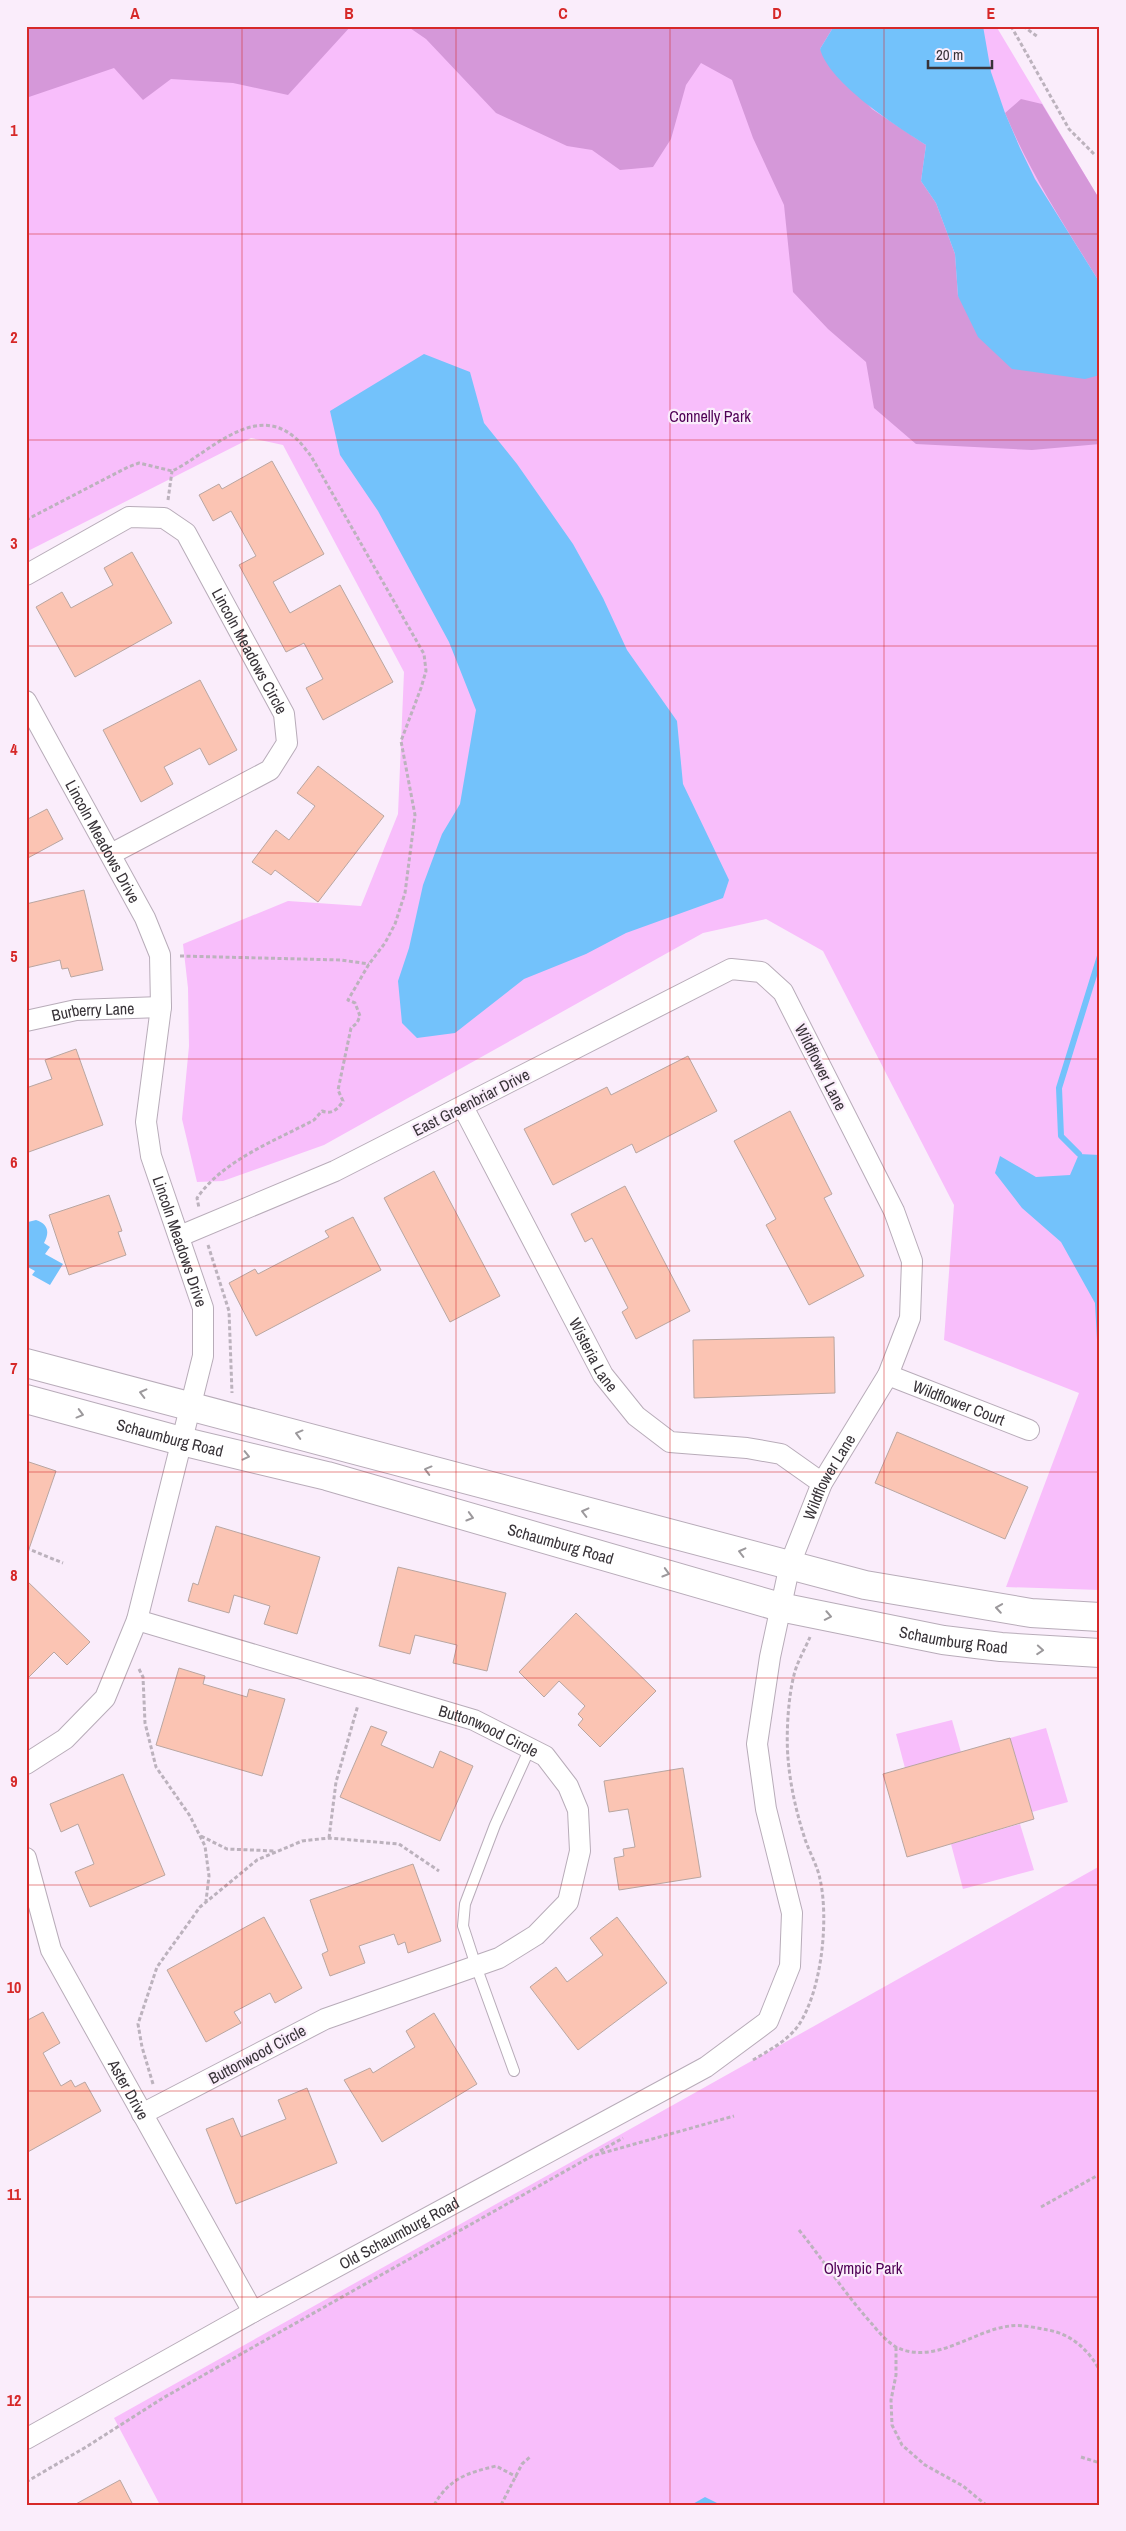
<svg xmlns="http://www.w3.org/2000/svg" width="1126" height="2531" viewBox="0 0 1126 2531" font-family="'Archivo Narrow',sans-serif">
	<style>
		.green { fill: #f8befb }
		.forest { fill: #d598d9 }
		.water { fill: #73c2fb }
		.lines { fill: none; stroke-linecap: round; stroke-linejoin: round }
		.stream { stroke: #73c2fb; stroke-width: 6 }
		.building { fill: #fbc4b3; stroke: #b9a6a1 }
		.lane-casing { stroke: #b8acb9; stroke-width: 12 }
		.street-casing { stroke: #b8acb9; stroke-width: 22 }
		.secondary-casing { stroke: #b8acb9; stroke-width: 30 }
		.path { stroke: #bcb2bd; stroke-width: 3; stroke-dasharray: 4 2.5; stroke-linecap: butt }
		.lane { stroke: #fff; stroke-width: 10 }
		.street { stroke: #fff; stroke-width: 20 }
		.secondary { stroke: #fff; stroke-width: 28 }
		.oneway { stroke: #9c999c }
		.grid { fill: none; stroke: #d62828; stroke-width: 1; stroke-opacity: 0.55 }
		.labels { text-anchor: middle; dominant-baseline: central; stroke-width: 4.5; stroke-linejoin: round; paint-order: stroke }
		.park-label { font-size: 16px; fill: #4f0055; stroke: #faedfb }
		.street-label { font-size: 16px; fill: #383338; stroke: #faedfb }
		.neatline { fill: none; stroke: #d62828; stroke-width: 2 }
		.grid-label { font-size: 16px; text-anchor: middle; font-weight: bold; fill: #d62828 }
	</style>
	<rect width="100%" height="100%" fill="#faedfb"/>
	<path class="green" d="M26,26H996L1100,200V1590L1006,1587L1079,1393L944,1340L954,1205L823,951L766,919L703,933L324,1145L223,1181L197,1182L182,1119L189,1046L188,988L183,944L288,901L361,906L398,814L404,672L283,445L251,438L26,552Z
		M952,1720L961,1752L905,1768L896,1734Z
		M1046,1728L1068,1802L1032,1812L1010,1738Z
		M1020,1824L1034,1870L963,1889L951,1844Z
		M1100,1866V2505H160L114,2418Z"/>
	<path class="forest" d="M26,26H351L288,95L233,83L171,79L143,100L114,68L26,98Z
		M407,26H834L820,49L872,109L926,145L921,181L936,203L955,254L958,296L1100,374V444L1032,450L916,444L874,408L866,362L828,329L793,292L784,205L753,138L732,80L701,63L686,85L671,139L653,167L620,170L592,150L567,146L496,113L426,39Z
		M1021,99L1042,104L1100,200V283C1065,226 1031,175 1005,113Z"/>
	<path class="water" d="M834,26H983L991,72L1005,113L1020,148L1035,179L1100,283V375L1085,379L1012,369L978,337L958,296L955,254L936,203L921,181L926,145C895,125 830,84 820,49Z
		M424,354L470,372L484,423L517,464L573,544L603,598L627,650L677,721L683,784L729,880L723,898L626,933L586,954L524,979L455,1033L417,1038L402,1023L398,981L409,948L423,885L442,834L460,804L476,710L449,642L378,511L340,455L330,411Z
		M1079,1154L1100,1155V1395L1095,1303L1061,1242L1022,1208L995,1173L1000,1156L1036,1177L1070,1175Z
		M36,1220C48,1224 50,1232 44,1243L50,1247L45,1254L63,1264L50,1285L32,1275L35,1271L26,1266V1225L28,1222Z
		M705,2497L721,2505H691Z"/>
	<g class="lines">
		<path class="stream" d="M1079,1154L1061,1136L1059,1088L1100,956"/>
	</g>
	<path class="building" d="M272,461L324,554L273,582L290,613L340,585L393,682L323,720L306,688L323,679L304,643L286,652L239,565L256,556L231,511L213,521L199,495L219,484L222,489Z
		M132,552L172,623L75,677L36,607L62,592L71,608L113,585L104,568Z
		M200,680L237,750L209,765L200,748L164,767L173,784L141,802L103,730Z
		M318,766L384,816L318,902L275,870L271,875L252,862L276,830L289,840L315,806L297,793Z
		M47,809L63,839L26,859V820Z
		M84,890L103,970L71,977L68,968L62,969L60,960L26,968V904Z
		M76,1049L103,1125L26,1153V1088L52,1079L45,1060Z
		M688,1056L717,1111L636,1153L632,1144L553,1185L524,1129L607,1087L611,1095Z
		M790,1111L832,1194L824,1198L864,1276L809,1305L766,1225L776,1219L734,1141Z
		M434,1171L500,1296L450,1322L384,1198Z
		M625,1186L690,1311L636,1339L622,1312L628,1308L592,1238L585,1242L571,1214Z
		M109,1195L122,1231L118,1232L126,1255L69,1275L49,1215Z
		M353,1217L381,1270L256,1336L229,1283L255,1269L258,1274L329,1237L325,1231Z
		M834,1337L835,1393L694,1398L693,1340Z
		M897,1432L1028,1487L1005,1539L875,1483Z
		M26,1461L56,1471L29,1549H26Z
		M216,1526L320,1557L297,1634L264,1624L270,1606L234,1595L229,1613L188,1601L193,1583L198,1585Z
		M398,1567L506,1593L487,1671L453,1663L457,1645L415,1635L410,1654L379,1646Z
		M26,1580L90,1642L67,1665L54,1652L26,1680Z
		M576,1613L656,1691L600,1747L578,1725L583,1719L578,1714L585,1706L559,1681L544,1697L519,1672Z
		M179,1668L205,1676L203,1684L247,1697L249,1689L285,1699L262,1776L156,1745Z
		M371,1726L387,1732L381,1745L433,1768L440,1751L473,1766L440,1841L340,1797Z
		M1010,1738L1034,1819L907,1857L883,1774Z
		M683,1768L701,1877L619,1890L614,1858L624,1856L623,1849L635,1847L628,1809L609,1812L604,1781Z
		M123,1774L165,1875L90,1907L75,1872L94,1864L78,1824L61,1832L50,1804Z
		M413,1864L441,1941L408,1953L405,1942L398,1945L394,1934L359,1946L365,1963L330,1976L322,1954L328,1951L310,1900Z
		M264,1917L302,1988L275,2003L270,1993L234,2012L241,2023L206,2042L167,1970Z
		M617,1917L667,1983L578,2050L530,1987L556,1967L567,1982L603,1955L590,1938Z
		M43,2012L60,2043L43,2053L61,2086L71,2080L75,2087L85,2082L101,2111L26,2153V2021Z
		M434,2013L477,2084L382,2142L344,2080L370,2068L373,2073L415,2047L406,2031Z
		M307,2088L337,2163L236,2204L206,2129L233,2118L241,2137L286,2119L278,2100Z
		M120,2480L133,2505H74Z"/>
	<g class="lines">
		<defs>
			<path id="lane" d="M514,2071L476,1966L463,1926L465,1904L495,1825L530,1748"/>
			<g id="street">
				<path id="s1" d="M26,575L129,517L164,518L186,533L284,714L287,743L270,770L111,854"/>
				<path id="s2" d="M26,701L145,918L160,955L161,1007L146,1122L151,1156L203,1308V1356L137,1620L105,1698L65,1739L26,1764"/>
				<path id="s3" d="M26,1021L76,1010L161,1007"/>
				<path id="s4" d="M463,1107L603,1375L636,1416L670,1442L747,1448L781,1454L822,1483"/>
				<path id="s5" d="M888,1375L1029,1430"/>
				<path id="s6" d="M137,1620L474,1720L545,1756L568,1786L578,1810L580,1851L568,1902L536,1935L499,1958L325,2019L142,2114"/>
				<path id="s7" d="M26,1858L51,1950L253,2312"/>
				<path id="s8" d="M26,2439L253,2312L706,2067L768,2021L790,1966L792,1913L766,1809L757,1744L770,1657L790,1564L822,1483L888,1375L910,1318L912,1261L894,1211L783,992L761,972L731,969L335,1171L180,1236"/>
			</g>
			<g id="secondary">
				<path d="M26,1363L865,1585L1031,1613L1100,1617"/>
				<path id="s9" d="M26,1399L181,1441L327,1476L780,1607L943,1640L1001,1647L1100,1653"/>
			</g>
		</defs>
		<use href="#lane" class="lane-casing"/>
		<use href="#street" class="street-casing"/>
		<use href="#secondary" class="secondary-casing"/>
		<path class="path" d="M1011,26L1069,129L1095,155
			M1023,26L1038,37
			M168,500L172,471
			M26,520L128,467L139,463L172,471C207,455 252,403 293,436C300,441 306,450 311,456L424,654L426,671L421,688L401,741L415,815L405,893L395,924L385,943L369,964L348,1000L355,1003L360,1016L357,1023L351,1028L338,1090L343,1101C338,1109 332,1115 322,1111L314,1120C275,1141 223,1160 197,1198L199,1208
			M180,956L341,960L369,964
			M208,1245L229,1311L232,1393
			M26,1548L63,1563
			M139,1669L143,1677L145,1723L156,1767L190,1816L205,1846L209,1876L206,1901
			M201,1836L227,1849L276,1851
			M329,1838L336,1782L358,1705
			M753,2060C768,2051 787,2041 798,2026C822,1991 829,1919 820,1879C817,1864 808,1850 804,1836C796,1811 790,1784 788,1758C786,1735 788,1698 794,1675C797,1662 805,1649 810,1637
			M153,2084L142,2047L138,2024L157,1967L200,1907L257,1860L302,1841L329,1838L399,1844L439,1871
			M600,2151L623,2138
			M1041,2207L1100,2174
			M799,2230C824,2261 845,2294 872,2324C878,2331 887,2342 896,2347C935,2366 973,2330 1010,2326C1021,2324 1036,2328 1048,2330C1071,2334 1089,2350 1100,2371
			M896,2347V2375L891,2400L892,2425L902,2445L925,2465L963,2486L986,2505
			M1081,2457L1100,2463
			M26,2482L86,2447L163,2398L592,2156L734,2116
			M434,2505C450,2478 467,2473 496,2466L517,2477
			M501,2505L522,2464L530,2457"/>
		<use href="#lane" class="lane"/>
		<use href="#street" class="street"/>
		<use href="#secondary" class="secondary"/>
	</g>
	<defs><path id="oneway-chevron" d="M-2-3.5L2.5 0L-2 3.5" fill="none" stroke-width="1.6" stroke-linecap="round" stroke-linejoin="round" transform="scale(1.25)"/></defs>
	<g class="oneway">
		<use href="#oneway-chevron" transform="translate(143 1393) rotate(-166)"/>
		<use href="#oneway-chevron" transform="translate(80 1414) rotate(15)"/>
		<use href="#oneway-chevron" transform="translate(299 1434) rotate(-165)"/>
		<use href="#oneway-chevron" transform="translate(246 1456) rotate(13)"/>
		<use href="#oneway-chevron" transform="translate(428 1470) rotate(-165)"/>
		<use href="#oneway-chevron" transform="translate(585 1512) rotate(-166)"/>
		<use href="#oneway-chevron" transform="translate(470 1517) rotate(16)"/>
		<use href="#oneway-chevron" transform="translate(742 1552) rotate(-166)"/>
		<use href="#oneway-chevron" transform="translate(666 1573) rotate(16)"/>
		<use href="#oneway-chevron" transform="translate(999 1608) rotate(-171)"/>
		<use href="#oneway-chevron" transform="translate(828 1616) rotate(11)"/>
		<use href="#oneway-chevron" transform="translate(1040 1650) rotate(4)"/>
	</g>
	<path class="grid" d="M242,26V2505M456,26V2505M670,26V2505M884,26V2505M26,234H1100M26,440H1100M26,646H1100M26,853H1100M26,1059H1100M26,1266H1100M26,1472H1100M26,1678H1100M26,1885H1100M26,2091H1100M26,2297H1100"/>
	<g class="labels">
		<g class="park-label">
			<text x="710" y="416">Connelly Park</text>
			<text x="863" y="2268">Olympic Park</text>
		</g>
		<g class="street-label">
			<text stroke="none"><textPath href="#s1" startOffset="314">Lincoln Meadows Circle</textPath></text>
			<text stroke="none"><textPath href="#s2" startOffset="160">Lincoln Meadows Drive</textPath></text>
			<text stroke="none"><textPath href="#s3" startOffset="68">Burberry Lane</textPath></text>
			<text transform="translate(821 1067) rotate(63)">Wildflower Lane</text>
			<text transform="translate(471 1102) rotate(-27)">East Greenbriar Drive</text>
			<text stroke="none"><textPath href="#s2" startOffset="580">Lincoln Meadows Drive</textPath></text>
			<text stroke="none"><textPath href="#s4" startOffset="280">Wisteria Lane</textPath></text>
			<text stroke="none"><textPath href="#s5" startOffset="76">Wildflower Court</textPath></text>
			<text stroke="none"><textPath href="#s9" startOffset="149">Schaumburg Road</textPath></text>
			<text stroke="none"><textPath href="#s8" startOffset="1416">Wildflower Lane</textPath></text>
			<text stroke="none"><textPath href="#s9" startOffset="554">Schaumburg Road</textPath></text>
			<text stroke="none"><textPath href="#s9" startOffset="959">Schaumburg Road</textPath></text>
			<text stroke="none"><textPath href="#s6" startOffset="369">Buttonwood Circle</textPath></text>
			<text transform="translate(257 2054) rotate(-28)">Buttonwood Circle</text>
			<text stroke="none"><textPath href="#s7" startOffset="255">Aster Drive</textPath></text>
			<text stroke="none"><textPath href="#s8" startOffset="426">Old Schaumburg Road</textPath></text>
		</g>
	</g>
	<rect width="1126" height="2531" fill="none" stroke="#faedfb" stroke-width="55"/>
	<path d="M928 60v8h64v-8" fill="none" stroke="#383338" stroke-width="2.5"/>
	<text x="936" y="60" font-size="15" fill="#383338" stroke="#faedfb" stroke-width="4" paint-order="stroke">20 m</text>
	<rect x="28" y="28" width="1070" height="2476" class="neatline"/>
	<g class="grid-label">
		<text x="135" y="19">A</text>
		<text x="349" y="19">B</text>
		<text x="563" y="19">C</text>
		<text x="777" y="19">D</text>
		<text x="991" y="19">E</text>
		<text x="14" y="136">1</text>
		<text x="14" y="343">2</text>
		<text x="14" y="549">3</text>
		<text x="14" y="755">4</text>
		<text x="14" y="962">5</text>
		<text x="14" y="1168">6</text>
		<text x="14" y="1374">7</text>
		<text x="14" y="1581">8</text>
		<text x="14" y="1787">9</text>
		<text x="14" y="1993">10</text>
		<text x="14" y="2200">11</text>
		<text x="14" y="2406">12</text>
	</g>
</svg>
